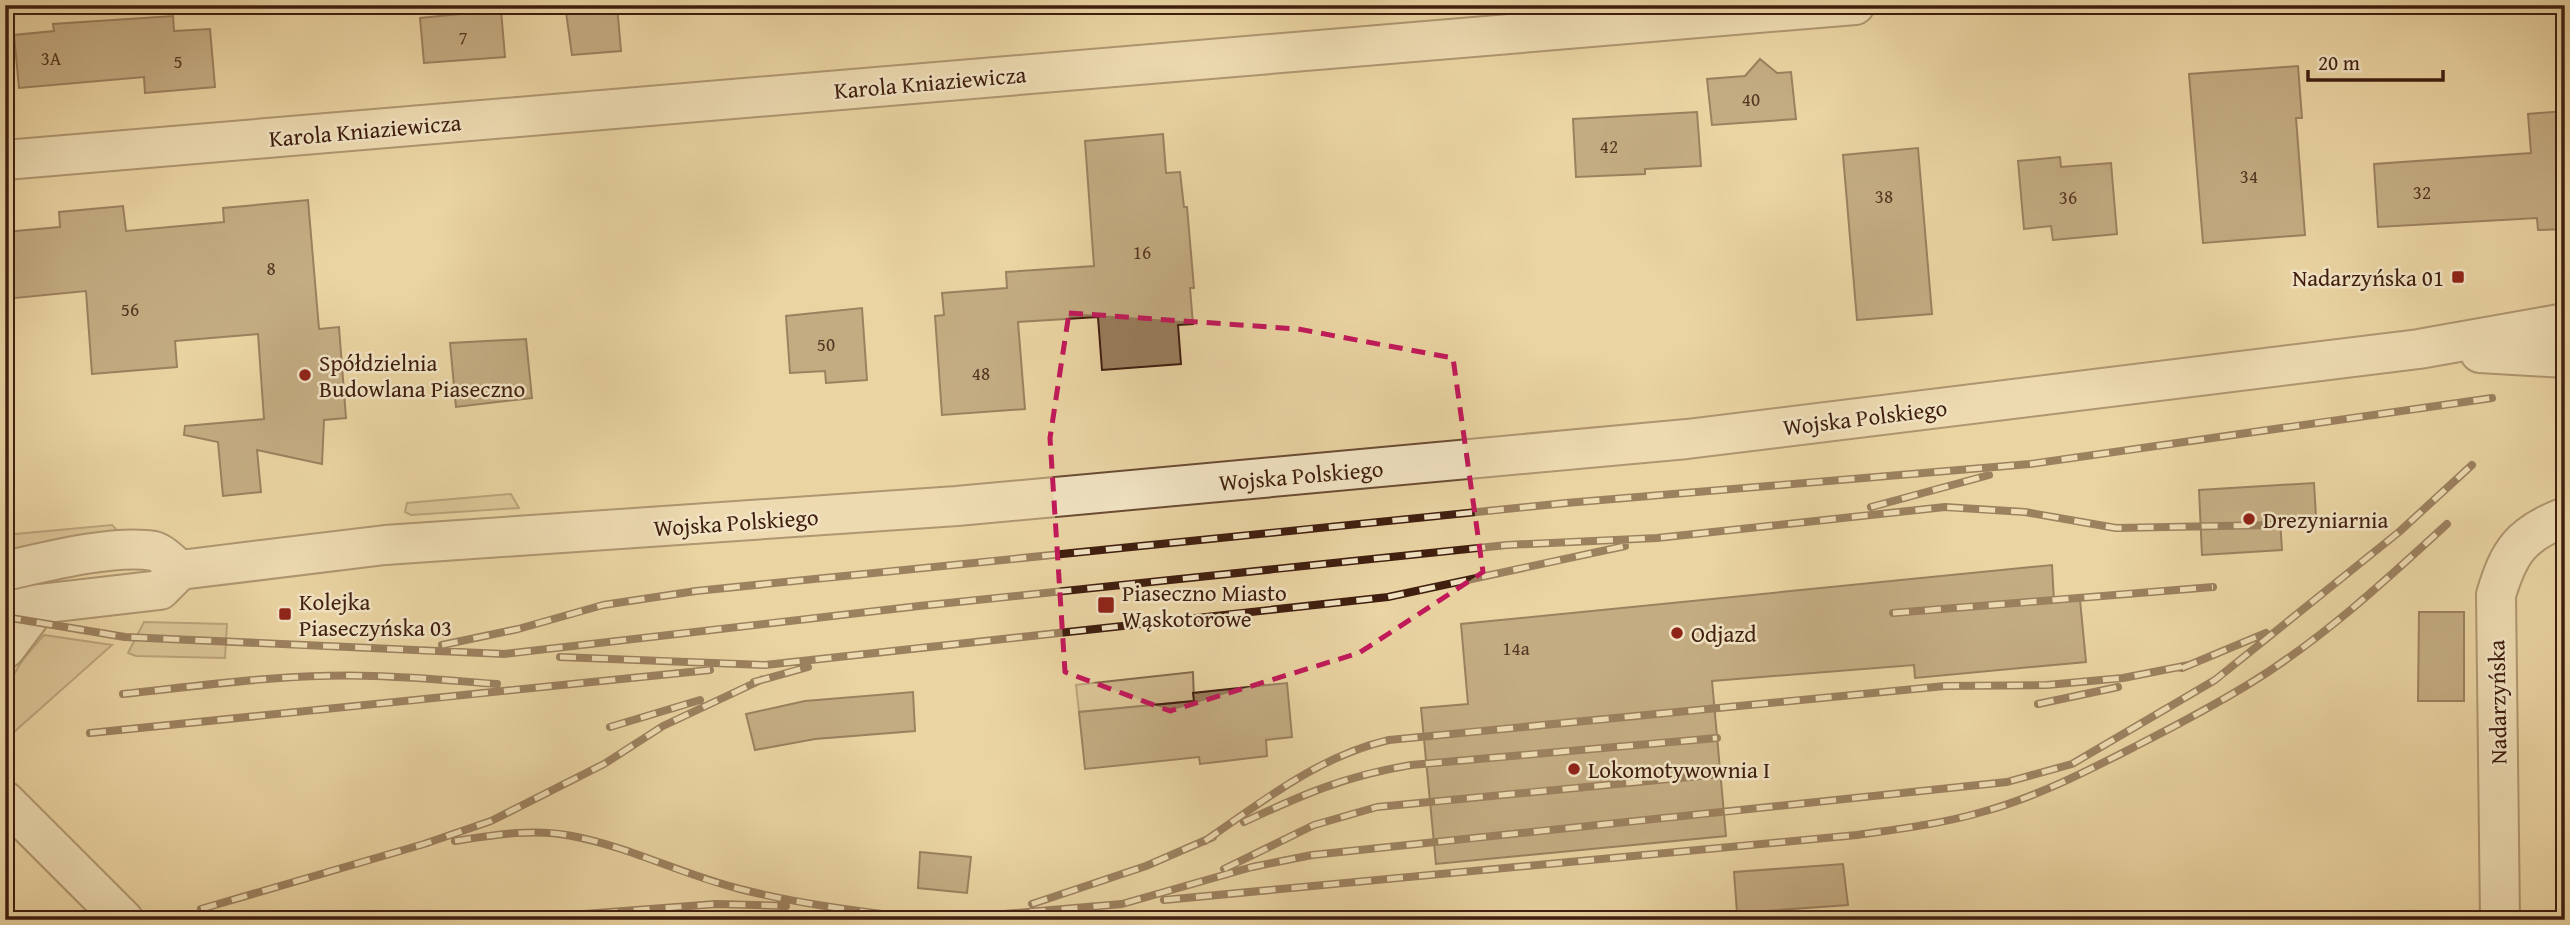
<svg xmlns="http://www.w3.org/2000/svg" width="2570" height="925" viewBox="0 0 2570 925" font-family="'Gentium Book Plus',serif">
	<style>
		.green { fill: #cdb58a; stroke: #866a4c; stroke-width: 2 }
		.building { fill: #987d5c; stroke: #3f1e0f; stroke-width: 2 }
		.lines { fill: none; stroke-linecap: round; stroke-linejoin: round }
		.minor-casing { stroke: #6a4c34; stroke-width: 42 }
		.minor { stroke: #f1e3c3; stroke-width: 38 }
		.rail-casing { stroke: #3f1e0f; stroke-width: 8 }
		.rail { stroke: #f1e3c3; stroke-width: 5; stroke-dasharray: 16; stroke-linecap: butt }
		.marked { fill: none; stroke: #c2185b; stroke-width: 5; stroke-dasharray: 14 9; stroke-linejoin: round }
		.poi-dot { fill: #8f2418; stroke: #f1e3c3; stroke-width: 2.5 }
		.labels { text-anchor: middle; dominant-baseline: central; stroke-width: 5; stroke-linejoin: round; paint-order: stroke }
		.number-label { font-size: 19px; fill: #553622 }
		.street-label { font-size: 23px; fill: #3f1e0f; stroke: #f1e3c3 }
		.poi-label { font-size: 23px; fill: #3f1e0f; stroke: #f1e3c3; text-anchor: start }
	</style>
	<rect width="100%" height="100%" fill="#ead4a3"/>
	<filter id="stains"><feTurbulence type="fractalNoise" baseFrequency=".00286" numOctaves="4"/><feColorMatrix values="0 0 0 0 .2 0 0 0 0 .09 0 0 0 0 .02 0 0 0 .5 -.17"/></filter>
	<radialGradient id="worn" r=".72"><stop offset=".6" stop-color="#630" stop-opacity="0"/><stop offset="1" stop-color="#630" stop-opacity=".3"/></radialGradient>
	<path class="green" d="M511,494L519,508L411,515L405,512L407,503Z
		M112,525L118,531L5,552V535Z
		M144,622L227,624L225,658L136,656L128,653Z
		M44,635L112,645L5,740C5,685 7,676 44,635Z
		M1193,672L1194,701L1079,712L1076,685Z"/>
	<path class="building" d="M565,5H617L621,51L572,55Z
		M501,10L505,57L424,63L420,18Z
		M173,16L174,31L210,29L215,87L145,93L144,77L19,88L14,35L54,31L53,24Z
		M1760,59L1777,73L1791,72L1796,119L1712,125L1707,79L1745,76Z
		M2298,66L2302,118H2296L2305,235L2203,243L2189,74Z
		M2565,111V229L2538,230L2537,218L2378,227L2374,164L2531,153L2528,114Z
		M1697,112L1701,166L1645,169V174L1576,177L1573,119Z
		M1163,134L1166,173L1180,172L1184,207H1187L1194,288H1190L1193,324L1178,325L1181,364L1102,370L1098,317L1018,322L1025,409L942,415L935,316L944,315L942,293L1007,288L1006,272L1094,266L1085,141Z
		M1918,148L1932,314L1857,320L1843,155Z
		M2060,157L2061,167L2111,163L2117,234L2053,240L2051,226L2024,229L2018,161Z
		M308,200L319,329L339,327L346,418L324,420L322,464L257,450L261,492L223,496L218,442L184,435L185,426L264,419L258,334L175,341L177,367L92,374L86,291L5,299V232L60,227L59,212L123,206L126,231L224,222L223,208Z
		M862,308L867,380L826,383L825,371L790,373L786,316Z
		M526,339L532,398L456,407L450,343Z
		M2314,483L2316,517L2280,520L2282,550L2202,555L2199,490Z
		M2052,565L2054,602L2080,600L2086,662L1915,678L1914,665L1712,681L1726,836L1436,864L1421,708L1468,704L1461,624Z
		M2419,612H2464V701H2418Z
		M1287,683L1292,737L1266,740L1267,756L1200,764L1199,757L1085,769L1079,712L1194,701L1193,693Z
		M913,692L915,731L815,739L755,750L746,714L805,701Z
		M920,852L971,857L967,893L918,888Z
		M1843,864L1848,905L1737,913L1734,872Z"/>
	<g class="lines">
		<defs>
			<path id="minor" d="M5,160L1855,5
				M2480,353L2565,358
				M5,571C45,562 114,544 154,551C162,553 173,565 180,570
				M5,612L39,604L160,590L180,570L385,545L957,506L1687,439L2419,349L2565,323
				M5,649L39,604
				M5,801L124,920
				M2500,920L2496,595C2509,551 2521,534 2565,517"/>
		</defs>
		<use href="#minor" class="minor-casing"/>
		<use href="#minor" class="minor"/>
		<defs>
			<path id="rail" d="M1871,507L1989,475
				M1893,613L2213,587
				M5,617L125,637L504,654L919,606L1507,545L1657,538L1945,507L2025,512L2116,528L2272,525
				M442,645L518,629L603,605L696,591L1566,503L2030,464L2492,398
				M560,657L765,665L1388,597L1625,546
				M2182,668L2266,633
				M754,682L808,667
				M123,694C207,685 290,673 374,676C415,677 456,681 497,684
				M2038,704L2118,687
				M610,727L700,700
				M90,733L710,670
				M1244,822C1304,794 1345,776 1411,765L1717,738
				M455,841C494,835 533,828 572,836C630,847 683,875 740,889C803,905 866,912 930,920
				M1205,841C1263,801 1319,756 1389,740L1945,686L2047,685L2123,678L2189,665
				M1224,869L1314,825L1377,807L1721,774
				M1164,900L1857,835C1899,829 1941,824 1982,812C2037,797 2087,771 2138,745C2175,726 2213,706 2249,684C2321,640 2385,581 2447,524
				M1032,904L1146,866L1213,837
				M201,909L424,844L491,821L604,764L663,726L761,680
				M506,920L716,904L786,906
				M934,920L1122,904L1252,867L1312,855L2007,782L2072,764L2215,680L2399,532L2472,465"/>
		</defs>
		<use href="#rail" class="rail-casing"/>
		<use href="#rail" class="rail"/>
	</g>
	<path d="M0 0H2570V925H0ZM1069,313L1298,329L1453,358L1483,572L1359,653L1170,711L1065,672L1050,438Z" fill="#ead4a3" fill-opacity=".55" fill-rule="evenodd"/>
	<path class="marked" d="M1069,313L1298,329L1453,358L1483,572L1359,653L1170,711L1065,672L1050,438Z"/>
	<g class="poi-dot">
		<rect x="2451" y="270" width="14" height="14" rx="3.5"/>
		<circle cx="305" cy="375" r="7"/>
		<circle cx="2249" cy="519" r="7"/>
		<rect x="1097" y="596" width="18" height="18" rx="3.5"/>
		<rect x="278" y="607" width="14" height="14" rx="3.5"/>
		<circle cx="1677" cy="633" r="7"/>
		<circle cx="1574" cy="769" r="7"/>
	</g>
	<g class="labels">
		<g class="number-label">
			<text x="463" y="37">7</text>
			<text x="51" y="58">3A</text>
			<text x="178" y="61">5</text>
			<text x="1751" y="99">40</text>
			<text x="1609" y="146">42</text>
			<text x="2249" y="176">34</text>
			<text x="2422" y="192">32</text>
			<text x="1884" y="196">38</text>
			<text x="2068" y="197">36</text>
			<text x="1142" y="252">16</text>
			<text x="271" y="268">8</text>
			<text x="130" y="309">56</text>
			<text x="826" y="344">50</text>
			<text x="981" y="373">48</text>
			<text x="1516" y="648">14a</text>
		</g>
		<g class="street-label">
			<text transform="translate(930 82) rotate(-5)">Karola Kniaziewicza</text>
			<text transform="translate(365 130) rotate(-5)">Karola Kniaziewicza</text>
			<text transform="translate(1865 417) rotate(-7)">Wojska Polskiego</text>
			<text transform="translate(1301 475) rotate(-5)">Wojska Polskiego</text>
			<text transform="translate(736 522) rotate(-4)">Wojska Polskiego</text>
			<text transform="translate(2497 702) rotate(-91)">Nadarzyńska</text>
		</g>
		<g class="poi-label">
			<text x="2444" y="277" text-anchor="end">Nadarzyńska 01</text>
			<text x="319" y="362">Spółdzielnia<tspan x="319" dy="26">Budowlana Piaseczno</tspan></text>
			<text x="2263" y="519">Drezyniarnia</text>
			<text x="1122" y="592">Piaseczno Miasto<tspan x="1122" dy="26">Wąskotorowe</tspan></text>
			<text x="299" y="601">Kolejka<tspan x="299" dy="26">Piaseczyńska 03</tspan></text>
			<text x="1691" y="633">Odjazd</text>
			<text x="1588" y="769">Lokomotywownia I</text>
		</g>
	</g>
	<rect width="2570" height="925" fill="none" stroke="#ead4a3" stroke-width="28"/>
	<rect x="7" y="7" width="2556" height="911" fill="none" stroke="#3f1e0f" stroke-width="3.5"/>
	<rect x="14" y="14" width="2542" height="897" fill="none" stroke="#3f1e0f" stroke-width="2"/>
	<path d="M2308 70v10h135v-10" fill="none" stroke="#3f1e0f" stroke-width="3.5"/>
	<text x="2318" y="70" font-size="21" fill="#3f1e0f" stroke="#f1e3c3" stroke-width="5" paint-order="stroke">20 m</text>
	<rect width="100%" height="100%" filter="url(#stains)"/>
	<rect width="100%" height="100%" fill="url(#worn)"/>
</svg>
